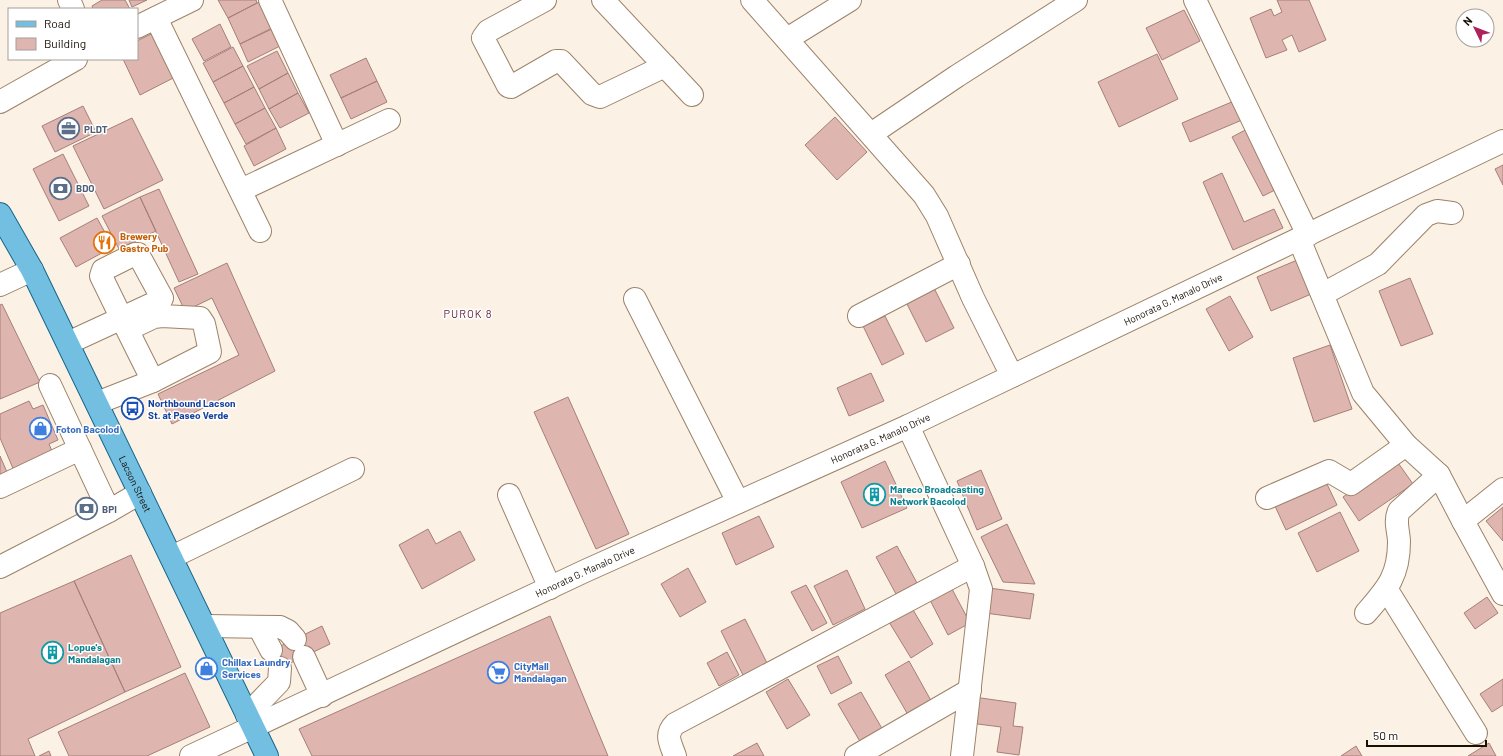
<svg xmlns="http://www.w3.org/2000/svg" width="1503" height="756" viewBox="0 0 1503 756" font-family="Barlow,sans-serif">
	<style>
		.building { fill: #dfb5af; stroke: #a57f79 }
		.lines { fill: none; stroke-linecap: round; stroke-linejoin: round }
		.minor-casing { stroke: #9c8368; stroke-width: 24 }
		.major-casing { stroke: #166689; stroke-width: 24 }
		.minor { stroke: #fff; stroke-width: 22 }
		.major { stroke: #73bfe2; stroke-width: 22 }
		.labels { text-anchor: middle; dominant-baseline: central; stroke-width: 3; stroke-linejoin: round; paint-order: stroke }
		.service-label { font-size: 10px; font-weight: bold; fill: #4e5e75; stroke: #fff; text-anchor: start }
		.food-label { font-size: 10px; font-weight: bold; fill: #c56008; stroke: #fff; text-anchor: start }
		.street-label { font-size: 10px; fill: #191006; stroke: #fff }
		.transit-label { font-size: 10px; font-weight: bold; fill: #164399; stroke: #fff; text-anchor: start }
		.shop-label { font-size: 10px; font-weight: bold; fill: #366cbe; stroke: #fff; text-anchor: start }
		.culture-label { font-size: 10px; font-weight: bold; fill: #0d838f; stroke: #fff; text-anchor: start }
		.neighbourhood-label { font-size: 11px; letter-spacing: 1px; fill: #5e1a32; stroke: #fff }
	</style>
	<rect width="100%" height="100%" fill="#fcf1e5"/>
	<path class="building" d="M102,0H125L130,9H93L92,6Z
		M129,0H147L132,7Z
		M218,0H256L257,3L228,18Z
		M263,0L276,26L240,44L228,18Z
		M1277,0H1309L1326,40L1299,52L1292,35L1282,40L1287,50L1266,58L1250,18L1271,9L1274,16L1282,12Z
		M1184,10L1200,41L1162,60L1146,28Z
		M220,24L231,47L204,61L192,39Z
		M274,28L282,45L248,62L240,44Z
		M159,30L181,74L140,95L123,59H137V41Z
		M233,47L243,66L213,82L203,63Z
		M277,51L288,73L259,89L247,66Z
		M1157,54L1178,99L1119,127L1098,82Z
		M366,58L377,81L341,98L330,75Z
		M243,66L254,87L224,103L213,82Z
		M288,73L298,93L269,109L259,89Z
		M377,81L387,102L351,119L341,98Z
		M254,87L265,108L235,124L224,103Z
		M298,93L309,113L280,128L269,109Z
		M1234,101L1242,120L1190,142L1182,123Z
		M83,106L96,132L55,152L42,126Z
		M265,108L276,128L246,144L235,124Z
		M835,117L867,152L837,180L805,145Z
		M132,118L163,180L104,209L73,146Z
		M1251,127L1283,186L1263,196L1232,137Z
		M276,128L286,149L254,166L244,146Z
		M63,154L89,206L59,221L33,169Z
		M1503,165V185L1495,169Z
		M1222,173L1244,222L1274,209L1283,228L1233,250L1203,182Z
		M159,189L198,274L179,282L140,197Z
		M140,197L156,231L119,249L102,216Z
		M97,218L113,247L76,267L60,238Z
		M1302,258L1316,292L1271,311L1257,277Z
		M227,263L275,371L172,424L158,394L239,355L212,298L185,311L174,288Z
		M1410,278L1433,334L1401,346L1379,291Z
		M932,284L954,328L926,342L904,298Z
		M1230,296L1253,337L1229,351L1206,309Z
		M2,304L40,382L0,399V305Z
		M885,316L904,354L882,365L863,326Z
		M1330,345L1352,409L1314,422L1293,358Z
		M871,373L884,401L849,416L837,388Z
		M568,397L629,534L596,549L534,412Z
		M29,401L33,409L43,405L58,440L49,444L54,456L15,473L0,438V414Z
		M0,456L10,479L0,483Z
		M1396,460L1413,484L1359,521L1343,497Z
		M885,461L907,508L862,528L841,482Z
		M981,470L1002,519L977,530L957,481Z
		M1326,482L1337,505L1286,530L1275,506Z
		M1503,507V541L1486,521Z
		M1340,512L1359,551L1317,572L1298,533Z
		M759,516L774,547L736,565L722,533Z
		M1007,524L1035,584L1003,582L981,537Z
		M428,529L436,544L460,531L475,560L422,589L399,545Z
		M897,546L917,583L896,594L876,557Z
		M131,555L181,667L125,692L74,581Z
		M688,568L706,602L680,617L661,584Z
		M847,570L865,609L833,625L814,586Z
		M74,581L125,692L28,739L35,756H0V613Z
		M806,585L827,623L812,631L791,592Z
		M989,588L1034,594L1030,619L985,613Z
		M952,589L970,623L948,635L930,600Z
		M1487,597L1498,613L1475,629L1464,613Z
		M912,608L933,644L911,658L889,622Z
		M550,616L608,756H312L299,729Z
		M745,619L767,663L743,675L721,631Z
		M322,626L330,644L272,672L264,654Z
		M727,652L739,675L719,686L707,663Z
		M838,656L852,683L831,694L817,666Z
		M909,661L934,706L911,720L885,675Z
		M185,673L210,727L147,756H69L58,732Z
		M788,679L810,715L787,729L766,692Z
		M1503,679V705L1492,712L1480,694Z
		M861,692L884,732L862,745L838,704Z
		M974,697L1016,703L1013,726L1023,727L1019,755L997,752L1001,727L970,723Z
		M757,743L764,756H733Z
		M1489,743L1496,756H1468Z
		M1356,746L1362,756H1341Z
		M49,751L51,756H39Z"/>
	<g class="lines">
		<defs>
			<g id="minor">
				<path d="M69,0L73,9"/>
				<path d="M270,0L337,145"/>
				<path d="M545,0L488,31L483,38L508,86L511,87L556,61H561L592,94L600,97L665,66"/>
				<path d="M603,0L692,95"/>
				<path d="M752,0L924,195L937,216L973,298L1012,376"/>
				<path d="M1195,0L1308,235"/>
				<path d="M156,18L260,231"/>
				<path d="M137,27L192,0"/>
				<path d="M787,39L850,0"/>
				<path d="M0,102L76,59"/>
				<path d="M871,134L957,76L1076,0"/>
				<path d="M241,190L389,120"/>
				<path d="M1299,239L1363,393L1406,445L1439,475L1463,521"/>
				<path d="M0,285L32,270"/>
				<path d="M1323,294L1378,264L1426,215L1437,211L1452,213"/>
				<path d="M635,299L738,502"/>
				<path d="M859,316L959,264"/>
				<path d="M68,343L161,300L162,298L138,254H135L103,270L101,276C118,311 135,346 153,381"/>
				<path d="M50,385L109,511"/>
				<path d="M97,403L153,381L210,352L204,324L200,318L162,316L154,317L135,326"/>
				<path d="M908,426L973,566L981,589L962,756"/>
				<path d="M0,487L80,449"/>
				<path d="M1503,489L1463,521L1503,594"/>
				<path d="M509,495L550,588"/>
				<path d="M1267,498L1329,471L1351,484L1406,445"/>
				<path d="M172,557L353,469"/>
				<path d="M0,567L109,511L140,493"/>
				<path d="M1387,590L1476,733"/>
				<path d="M1366,613C1387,589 1399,576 1399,542C1399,532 1394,521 1399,511L1439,475"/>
				<path d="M206,626L280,627L288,631L295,639"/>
				<path d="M259,627L271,650"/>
				<path d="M304,657L322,696"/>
				<path d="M247,715L279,682L280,668"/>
				<path id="s1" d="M191,756L585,571L908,426L1503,141"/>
				<path d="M675,756C671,744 664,735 675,724L973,566"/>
				<path d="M856,756L970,690"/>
			</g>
			<g id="major">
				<path id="s2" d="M0,214L32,270L267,756"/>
			</g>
		</defs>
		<use href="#minor" class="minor-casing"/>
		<use href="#major" class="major-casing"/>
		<use href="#minor" class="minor"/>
		<use href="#major" class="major"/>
	</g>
	<defs>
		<symbol id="office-ring" viewBox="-11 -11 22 22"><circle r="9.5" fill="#fff" stroke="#5c6f8a" stroke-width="1.5"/><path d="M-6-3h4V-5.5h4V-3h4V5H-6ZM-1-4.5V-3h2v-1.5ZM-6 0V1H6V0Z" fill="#5c6f8a"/></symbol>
		<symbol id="bank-ring" viewBox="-11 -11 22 22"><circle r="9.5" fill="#fff" stroke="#5c6f8a" stroke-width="1.5"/><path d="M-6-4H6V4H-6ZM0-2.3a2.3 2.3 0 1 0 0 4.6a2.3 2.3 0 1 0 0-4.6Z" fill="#5c6f8a"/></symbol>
		<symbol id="restaurant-ring" viewBox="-11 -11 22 22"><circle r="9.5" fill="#fff" stroke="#e8710a" stroke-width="1.5"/><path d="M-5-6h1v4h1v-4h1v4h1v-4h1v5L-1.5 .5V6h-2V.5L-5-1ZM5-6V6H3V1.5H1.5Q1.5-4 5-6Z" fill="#e8710a"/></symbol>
		<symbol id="bus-ring" viewBox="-11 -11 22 22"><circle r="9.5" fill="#fff" stroke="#1a4fb4" stroke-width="1.5"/><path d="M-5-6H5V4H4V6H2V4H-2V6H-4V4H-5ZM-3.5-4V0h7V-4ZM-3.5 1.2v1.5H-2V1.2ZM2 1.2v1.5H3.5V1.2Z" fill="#1a4fb4"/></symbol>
		<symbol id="shop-ring" viewBox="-11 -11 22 22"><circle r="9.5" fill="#fff" stroke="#3f7fe0" stroke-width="1.5"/><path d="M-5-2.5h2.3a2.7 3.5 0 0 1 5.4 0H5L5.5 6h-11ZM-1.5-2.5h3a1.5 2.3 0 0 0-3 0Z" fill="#3f7fe0"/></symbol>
		<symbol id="building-ring" viewBox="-11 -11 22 22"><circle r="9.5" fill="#fff" stroke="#0f9aa8" stroke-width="1.5"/><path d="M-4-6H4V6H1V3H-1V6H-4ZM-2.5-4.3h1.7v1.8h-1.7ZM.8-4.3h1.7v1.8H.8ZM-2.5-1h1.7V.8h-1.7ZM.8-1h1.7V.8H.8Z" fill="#0f9aa8"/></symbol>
		<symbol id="supermarket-ring" viewBox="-11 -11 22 22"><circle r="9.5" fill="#fff" stroke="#3f7fe0" stroke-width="1.5"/><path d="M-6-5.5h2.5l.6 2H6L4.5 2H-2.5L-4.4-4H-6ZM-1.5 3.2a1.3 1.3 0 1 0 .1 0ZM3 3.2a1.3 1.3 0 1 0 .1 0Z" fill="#3f7fe0"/></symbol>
	</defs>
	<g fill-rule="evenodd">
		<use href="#office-ring" x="56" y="116" width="25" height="25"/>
		<use href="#bank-ring" x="48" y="176" width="25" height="25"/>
		<use href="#restaurant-ring" x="92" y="230" width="25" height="25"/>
		<use href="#bus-ring" x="120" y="396" width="25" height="25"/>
		<use href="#shop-ring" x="28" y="416" width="25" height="25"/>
		<use href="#building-ring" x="862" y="482" width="25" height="25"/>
		<use href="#bank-ring" x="74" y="496" width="25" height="25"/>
		<use href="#building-ring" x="40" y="640" width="25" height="25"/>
		<use href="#shop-ring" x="194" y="656" width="25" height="25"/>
		<use href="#supermarket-ring" x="486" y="660" width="25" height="25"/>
	</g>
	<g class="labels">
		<g class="service-label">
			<text x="84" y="129">PLDT</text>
			<text x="76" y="188">BDO</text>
			<text x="102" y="509">BPI</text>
		</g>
		<g class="food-label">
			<text x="120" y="236">Brewery<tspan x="120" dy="12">Gastro Pub</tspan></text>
		</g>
		<g class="street-label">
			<text stroke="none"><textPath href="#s1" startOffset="1083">Honorata G. Manalo Drive</textPath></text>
			<text stroke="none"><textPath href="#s1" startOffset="759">Honorata G. Manalo Drive</textPath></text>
			<text stroke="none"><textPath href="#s2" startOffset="302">Lacson Street</textPath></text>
			<text stroke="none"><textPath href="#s1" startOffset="435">Honorata G. Manalo Drive</textPath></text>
		</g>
		<g class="transit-label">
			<text x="148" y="403">Northbound Lacson<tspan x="148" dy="12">St. at Paseo Verde</tspan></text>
		</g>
		<g class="shop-label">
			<text x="56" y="429">Foton Bacolod</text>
			<text x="222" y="662">Chillax Laundry<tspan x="222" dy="12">Services</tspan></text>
			<text x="514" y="666">CityMall<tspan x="514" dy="12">Mandalagan</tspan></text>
		</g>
		<g class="culture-label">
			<text x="890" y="489">Mareco Broadcasting<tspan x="890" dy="12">Network Bacolod</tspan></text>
			<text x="68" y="647">Lopue's<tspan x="68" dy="12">Mandalagan</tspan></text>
		</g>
		<g class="neighbourhood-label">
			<text x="468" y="313">PUROK 8</text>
		</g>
	</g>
	<rect x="8" y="8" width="130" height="52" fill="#ffffff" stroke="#a39f9b"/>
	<rect x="16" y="21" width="20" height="6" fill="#73bfe2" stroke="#a39f9b"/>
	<text x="44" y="28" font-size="12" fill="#191006">Road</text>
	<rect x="16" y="38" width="20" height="12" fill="#dfb5af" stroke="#a39f9b"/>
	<text x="44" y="48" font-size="12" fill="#191006">Building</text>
	<g transform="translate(1475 28) rotate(313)"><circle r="19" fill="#ffffff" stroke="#a39f9b"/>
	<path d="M0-3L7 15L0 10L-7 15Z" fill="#af215a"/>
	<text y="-6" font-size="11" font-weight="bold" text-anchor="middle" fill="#191006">N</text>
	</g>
	<path d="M1367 740v6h119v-6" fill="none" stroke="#191006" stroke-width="2"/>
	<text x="1373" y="740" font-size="12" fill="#191006" stroke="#ffffff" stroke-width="3" paint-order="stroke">50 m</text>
</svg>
